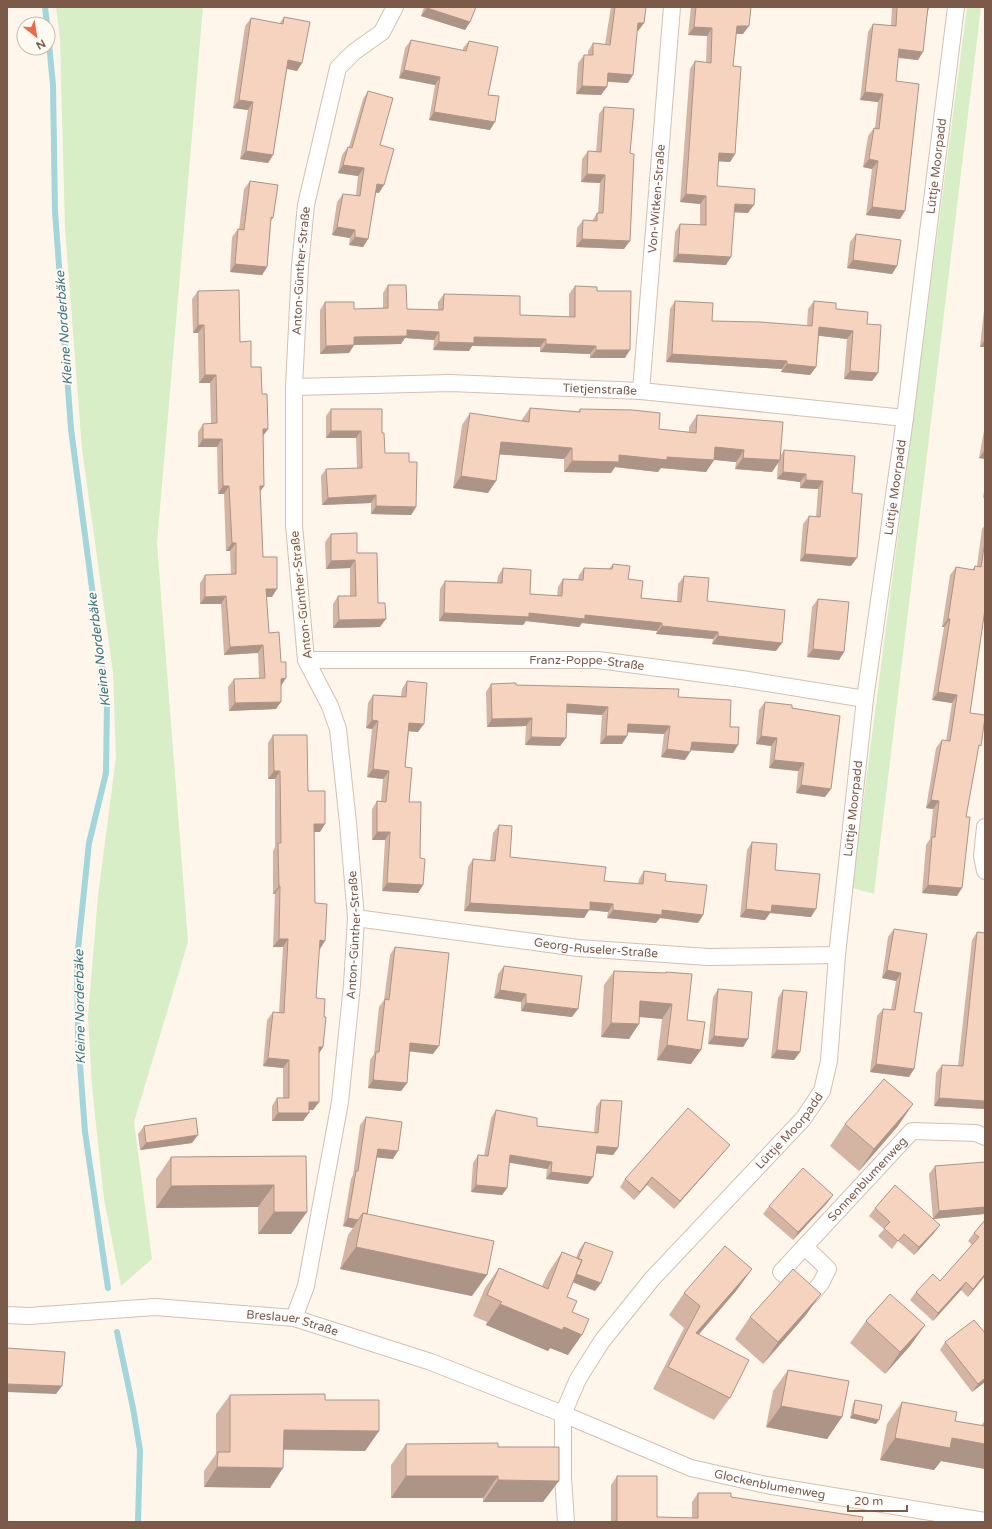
<svg xmlns="http://www.w3.org/2000/svg" width="992" height="1529" viewBox="0 0 992 1529" font-family="'Varela Round',sans-serif">
	<style>
		.green { fill: #d8eec6 }
		.lines { fill: none; stroke-linecap: round; stroke-linejoin: round }
		.stream { stroke: #a1d6dd; stroke-width: 6 }
		.street-casing { stroke: #d5bfb1; stroke-width: 18 }
		.street { stroke: #fff; stroke-width: 16 }
		.wall { fill: #d4b5a4 }
		.shaded-wall { fill: #ac9486 }
		.building { fill: #f6d3bf; stroke: #ac9486 }
		.labels { text-anchor: middle; dominant-baseline: central; stroke-width: 4; stroke-linejoin: round; paint-order: stroke }
		.street-label { font-size: 12px; fill: #7c5a4a; stroke: #fffaf2 }
		.water-label { font-size: 13px; font-style: italic; fill: #3b7882; stroke: #fffaf2 }
	</style>
	<rect width="100%" height="100%" fill="#fef6ea"/>
	<path class="green" d="M56,7H203L157,543L188,942L134,1122L152,1259L121,1286L104,1199L92,1087L88,1016L98,896L116,757L113,672L82,449L65,228L60,39Z
		M967,7H981L874,894L852,888Z"/>
	<g class="lines">
		<path class="stream" d="M45,7L47,24
			M48,33L53,85L55,211L71,429L107,702L106,773L89,843L77,959L78,1037L85,1132L108,1288
			M117,1332L133,1408L140,1450L138,1522"/>
		<defs>
			<g id="street">
				<path id="s1" d="M294,387L451,383L641,391L905,418"/>
				<path id="s2" d="M641,391L672,7"/>
				<path id="s3" d="M306,660H598L742,679L865,699"/>
				<path d="M985,827L982,856L985,871"/>
				<path id="s4" d="M356,918L578,948L708,957L837,955"/>
				<path id="s5" d="M805,1247L828,1269L821,1283L810,1296L781,1272L912,1131L976,1133L985,1137"/>
				<path id="s6" d="M7,1315L29,1316L155,1307L294,1318L431,1362L563,1414L691,1468L766,1485L985,1521"/>
				<path id="s7" d="M294,1318L306,1286L340,1102L352,985L356,918L348,823L338,729L330,706L306,660L294,525V387L300,266L306,205L338,68L354,52L382,32L395,7"/>
				<path id="s8" d="M566,1522L563,1478V1414L578,1379L602,1341L652,1279L803,1119L822,1091L829,1061L837,955L865,699L905,418L956,7"/>
			</g>
		</defs>
		<use href="#street" class="street-casing"/>
		<use href="#street" class="street"/>
	</g>
	<path class="wall" d="M424,7H476L470,22L465,30L421,16Z
		M611,7H646L644,23L638,31H637L628,83L607,82L601,95L576,94L578,63L584,55H588V51L593,43L605,44Z
		M691,7H751L743,34H736L733,66L735,154L730,162L718,161L717,186L748,213L734,212L726,265L673,262L675,232L680,224L700,225V204L680,202L690,69L695,61L706,63L707,36L688,35Z
		M892,7H930L928,11L918,60L898,58L896,81L900,219L866,215L872,169L863,167L868,136L874,128H875L878,102L860,100L868,32L873,24L891,26Z
		M284,17L302,63L297,71L287,69L273,155L268,163L240,159L248,110L233,108L245,26L251,18L279,24Z
		M411,40L463,51V48L469,41L488,95L490,130L429,120L435,85L399,78L405,48Z
		M368,91L380,145L379,193L376,192L368,239L363,247L349,245L350,238L332,235L337,202L343,194L356,195L358,176L338,173L342,155L348,147H349L363,99Z
		M604,107L630,153L624,249L576,247L577,228L583,220L592,221L597,213H598L600,183L581,182L582,159L588,151L596,152L599,114Z
		M250,181L273,218L271,221L267,267L262,275L230,272L232,237L238,229L239,230L244,189Z
		M856,234L897,266L892,274L847,268L850,242Z
		M388,285L407,309L438,310V302L444,294L520,315L569,317V294L575,286L597,291L625,358H590V354L540,352V347L472,346L469,351L433,350L434,340L405,338L401,344L354,345L349,353L320,354V310L325,302L354,309L383,308V293Z
		M198,291L240,342L251,367L262,394L268,429L263,436L264,486L260,491L263,557L272,597H266L269,633L281,686L276,709L229,711L228,687L234,679H259L258,653L224,655L221,604H200V583L205,575H231L230,551H226L224,494H218L217,447H198V432L203,424L211,423L210,383H199L198,333H193L192,299Z
		M675,301L712,321L807,326L808,309L814,301L836,309L867,324L878,373L872,381L844,379L847,339L819,336L816,367L810,375L781,372L782,369L666,362L670,309Z
		M985,301V347H980Z
		M530,408L578,412L580,409L659,429L689,432V427L697,415L781,455L784,450L852,493L851,566L800,561L803,524L809,516L816,517L818,489L800,488V482L777,479L778,463L772,472L735,469L736,462L714,460L706,472L661,468L658,472L615,467L611,473L564,472V459L500,454L488,493L453,488L462,425L470,413L521,421Z
		M331,409L382,433L385,453L409,462L416,507L411,515L371,514V503L322,505L321,476L326,469L357,468L356,438H326V416Z
		M985,425V459L979,458Z
		M985,484V498H983Z
		M985,525V609L970,713L978,749L966,817L957,896L922,893L926,845L930,839L933,809L926,808L936,748L942,740L946,741L952,703L932,700L944,627H942L950,575L956,567L972,570L975,566H977L982,529Z
		M331,534L357,553L378,603L380,627L333,628V604L338,596H350V568L326,569L325,542Z
		M613,564L628,579L641,598L677,601L678,584L684,576L707,601L776,651L712,644L713,639L656,634L657,631L582,623L579,627L526,621L523,625L439,621L440,589L445,581L497,583L498,576L503,568L530,594L557,596L558,587L563,579L578,580L579,575L584,568L609,569Z
		M818,599L844,652L839,660L807,657L812,607Z
		M407,681L418,732L409,731L405,767L409,802L420,858L423,885L418,893L382,891L385,840H372V809L377,801H381L383,779L367,777L372,729L366,728L368,703L373,695L401,696L402,689Z
		M491,684L516,685L678,697L730,727L738,745L733,753L691,750L690,752L685,760L661,757L664,734L628,732L627,736L622,744H600L602,715L567,713L566,738L560,746L525,745L526,726L487,727L486,692Z
		M765,702L792,708L825,797L796,793L798,771L769,768L771,746L756,744L759,710Z
		M273,735L308,791L320,832H314L315,903L320,949H319L316,998L323,1047L319,1053V1102L313,1110H309L303,1121H272V1106L277,1098H283V1068L263,1066L267,1020L273,1012H279L283,947H273L275,894H273V851L275,847V779H268V743Z
		M499,825L510,857L604,881L638,884L639,879L644,871L665,881L703,915L698,923L660,918L656,923L607,918L608,912L589,910L584,918L464,911L468,867L473,859L490,861L493,833Z
		M752,842L775,870L811,917L770,913L765,920L740,917L747,850Z
		M894,929L914,1012V1069L909,1077L870,1072L877,1016L883,1009L891,1010L896,981L882,978L888,937Z
		M977,932L985,1109L934,1106L936,1073L942,1065L958,1066L972,940Z
		M395,947L433,1054L410,1051L407,1083L401,1091L368,1088L370,1060L374,1054L379,1007L384,1000L390,955Z
		M504,966L572,1017L521,1011V1002L494,998L498,974Z
		M614,971L664,973L666,972L687,1020L691,1064L657,1060L662,1019L639,1017L629,1039L601,1037L604,985Z
		M718,989L748,1039L743,1047L708,1044L713,997Z
		M783,990L800,1052L794,1060L771,1058L778,998Z
		M601,1100L618,1148L613,1155L596,1153L588,1184L546,1179L547,1169L510,1162L507,1188L502,1195L471,1192L473,1163L478,1155L484,1156L491,1118L496,1110L537,1126L594,1133L596,1107Z
		M366,1117L393,1159L377,1157L367,1214L472,1296L340,1269L348,1235L353,1228L343,1226L351,1179L353,1175L360,1125Z
		M845,1124L898,1126L859,1171L830,1146Z
		M144,1126L192,1143L140,1150L138,1134Z
		M730,1145L724,1152L674,1209L647,1185L634,1200L620,1187L625,1179Z
		M306,1156L291,1234H258V1207L156,1208V1179L171,1157Z
		M935,1166L985,1207V1213L984,1214L933,1219L934,1233L914,1255L898,1241L892,1249L878,1236L884,1229L869,1216L875,1208L933,1219L929,1174Z
		M833,1195L827,1203L793,1240L763,1214L769,1206Z
		M985,1220V1276L968,1297L961,1290L933,1321L910,1300L916,1292L940,1281L972,1245L968,1241L974,1233Z
		M585,1242L601,1283L595,1291L573,1282L567,1297L572,1312L568,1355L550,1348L548,1351L486,1325L487,1322L473,1316L485,1288L499,1268L542,1286L548,1273L562,1252L576,1258L579,1250Z
		M752,1269L736,1291L699,1334L730,1398L714,1420L653,1389L684,1328L669,1315L684,1293Z
		M821,1294L805,1316L763,1364L735,1339L750,1317Z
		M866,1321L925,1325L910,1346L885,1374L850,1343Z
		M945,1342L985,1382L972,1392L940,1350Z
		M788,1370L842,1417L827,1439L766,1427L773,1391Z
		M230,1395L325,1400L379,1431L365,1451L284,1450L270,1488L204,1487V1471L216,1454V1414Z
		M855,1400L876,1424L850,1418L853,1404Z
		M902,1402L955,1421L981,1426L985,1420V1469L941,1461L934,1470L880,1460L887,1424Z
		M406,1444L498,1447L543,1502H483V1498H391V1465Z
		M617,1476L657,1517L692,1518V1502L698,1493L863,1517L611,1522V1485Z"/>
	<path class="shaded-wall" d="M427,8L470,22L465,30L421,16Z
		M638,23H644L638,31H632Z
		M737,26H749L743,34H732Z
		M694,27L712,28L707,36L688,35Z
		M899,49L923,52L918,60L894,57Z
		M288,60L302,63L297,71L283,68Z
		M404,70L440,77L435,85L399,78Z
		M608,73L633,75L628,83L602,81Z
		M582,86L607,87L601,95L576,94Z
		M865,92L883,94L878,102L860,100Z
		M239,100L253,102L248,110L233,108Z
		M434,112L495,122L490,130L429,120Z
		M246,151L273,155L268,163L240,159Z
		M719,153L735,154L730,162L713,161Z
		M869,159L878,161L872,169L863,167Z
		M343,165L364,168L358,176L338,173Z
		M587,174L605,175L600,183L581,182Z
		M377,184L384,185L379,193L372,192Z
		M686,194L706,196L700,204L680,202Z
		M735,204L754,205L748,213L729,212Z
		M872,207L905,211L900,219L866,215Z
		M337,227L355,230L350,238L332,235Z
		M355,237L368,239L363,247L349,245Z
		M582,239L630,241L624,249L576,247Z
		M678,254L731,257L726,265L673,262Z
		M853,260L897,266L892,274L847,268Z
		M235,264L267,267L262,275L230,272Z
		M198,325H204L198,333H193Z
		M819,327L853,331L847,339L814,335Z
		M407,330L439,332L434,340L405,338L401,344L349,345L354,337Z
		M474,337L546,339L540,347L472,346L469,351L433,350L439,342Z
		M985,340V347H980Z
		M546,344L596,346L590,354L540,352Z
		M354,345L349,353L320,354L326,346Z
		M596,350H630L625,358H590Z
		M672,354L787,361L782,369L666,362Z
		M787,364L816,367L810,375L781,372Z
		M850,371L878,373L872,381L844,379Z
		M205,375H216L210,383H199Z
		M263,429H268L262,437Z
		M331,431H361L356,438H326Z
		M203,439H222L217,447H198Z
		M501,442L572,448L564,459L493,454Z
		M715,447L744,450L736,462L706,459Z
		M985,450V459L979,458Z
		M619,455L667,457L714,460L706,472L661,468L658,472L615,467L611,473L564,472L572,461Z
		M743,458L780,460L772,472L735,469Z
		M783,472L806,474L800,482L777,479Z
		M461,476L496,481L488,493L453,488Z
		M806,480L823,481L818,489L800,488Z
		M223,486H229L224,494H218Z
		M260,486H264L259,493Z
		M376,495L371,503L322,505L328,498Z
		M376,506L416,507L411,515L371,514Z
		M232,543H236L230,551H226Z
		M805,554L857,558L851,566L800,561Z
		M355,560L350,568L326,569L331,561Z
		M266,589H277L272,597H260Z
		M226,596L221,604H200L205,597Z
		M444,613H529L585,615L662,623L657,631L582,623L579,627L526,621L523,625L439,621Z
		M386,619L380,627L333,628L339,620Z
		M948,619H950L944,627H942Z
		M662,626L718,632L713,639L656,634Z
		M718,636L782,643L776,651L712,644Z
		M263,645L258,653L224,655L230,647Z
		M813,649L844,652L839,660L807,657Z
		M286,678L281,686V679Z
		M938,692L957,695L952,703L932,700Z
		M281,702L276,709L229,711L235,703Z
		M567,704L608,707L602,715L562,712Z
		M532,718L526,726L487,727L492,719Z
		M372,720L378,721L372,729L366,728Z
		M409,723L424,724L418,732L404,731Z
		M628,724L670,726L664,734L622,732Z
		M606,736H627L622,744H600Z
		M761,736L777,738L771,746L756,744Z
		M531,737L566,738L560,746L525,745Z
		M692,742L738,745L733,753L686,750Z
		M667,749L690,752L685,760L661,757Z
		M774,760L804,763L798,771L769,768Z
		M373,769L389,771L383,779L367,777Z
		M274,771H280L275,779H268Z
		M801,785L831,789L825,797L796,793Z
		M931,800L939,801L933,809L926,808Z
		M314,824H325L320,832H308Z
		M377,832H390L385,840H372Z
		M387,883L423,885L418,893L382,891Z
		M928,885L962,888L957,896L922,893Z
		M279,886H280L275,894H273Z
		M590,902L613,904L608,912L589,910L584,918L464,911L470,903Z
		M772,905L816,909L811,917L770,913L765,920L740,917L746,909Z
		M613,910H662L703,915L698,923L660,918L656,923L607,918Z
		M279,939H288L283,947H273Z
		M320,940L325,941L320,949L314,948Z
		M887,970L901,973L896,981L882,978Z
		M500,990L526,994L521,1002L494,998Z
		M640,1001L672,1004L662,1019L630,1016Z
		M526,1003L578,1009L572,1017L521,1011Z
		M611,1023L639,1024L629,1039L601,1037Z
		M714,1036L748,1039L743,1047L708,1044Z
		M410,1043L439,1046L433,1054L405,1051Z
		M667,1045L701,1050L691,1064L657,1060Z
		M319,1047H323L318,1055Z
		M777,1050L800,1052L794,1060L771,1058Z
		M268,1058L289,1060L283,1068L263,1066Z
		M876,1064L914,1069L909,1077L870,1072Z
		M373,1080L407,1083L401,1091L368,1088Z
		M939,1098L985,1101V1109L934,1106Z
		M309,1102H319L313,1110H303Z
		M913,1104L898,1126L859,1171L874,1149Z
		M278,1113H309L303,1121H272Z
		M198,1135L192,1143L140,1150L146,1143Z
		M730,1145L724,1152L674,1209L680,1201Z
		M597,1146L618,1148L613,1155L592,1153Z
		M378,1149L398,1151L393,1159L372,1157Z
		M510,1155L552,1162L547,1169L505,1162Z
		M551,1172L593,1177L588,1184L546,1179Z
		M652,1177L647,1185L634,1200L640,1192Z
		M274,1185L258,1207L156,1208L171,1186Z
		M476,1185L507,1188L502,1195L471,1192Z
		M833,1195L827,1203L793,1240L798,1232Z
		M985,1207V1213L984,1214L933,1219L939,1211Z
		M274,1212H307L291,1234H258Z
		M348,1218L358,1220L353,1228L343,1226Z
		M940,1225L934,1233L914,1255L919,1247Z
		M356,1247L487,1275L472,1296L340,1269Z
		M752,1269L736,1291L681,1355L696,1333Z
		M573,1272L601,1283L595,1291L567,1280Z
		M985,1274V1276L968,1297L973,1289Z
		M966,1282L961,1290L933,1321L938,1313Z
		M821,1294L805,1316L763,1364L778,1342Z
		M500,1304L564,1327L582,1335L568,1355L550,1348L548,1351L486,1325Z
		M925,1325L910,1346L885,1374L900,1352Z
		M985,1378V1382L972,1392L978,1384Z
		M7,1384L62,1386L56,1394L7,1392Z
		M781,1406L842,1417L827,1439L766,1427Z
		M853,1414L879,1420L876,1424L850,1418Z
		M284,1430L379,1431L365,1451L270,1449Z
		M895,1438H952L985,1444V1469L941,1461L934,1470L880,1460Z
		M217,1467L283,1468L270,1488L204,1487Z
		M406,1476H498L483,1498H391Z
		M498,1480L559,1481L543,1502H483Z"/>
	<path class="building" d="M427,7H476L470,22L427,8Z
		M615,7H646L644,23H638L633,75L608,73L607,87L582,86L584,55H593V43L610,45Z
		M696,7H751L749,26H737L733,66L741,67L735,154L719,153L717,186L755,189L754,205L735,204L731,257L678,254L680,224L706,225V196L686,194L695,61L711,63L712,28L694,27Z
		M897,7H928L923,52L899,49L896,81L919,84L905,211L872,207L878,161L869,159L874,128L879,129L883,94L865,92L873,24L896,26Z
		M284,17L310,22L302,63L288,60L273,155L246,151L253,102L239,100L251,18L283,24Z
		M411,40L466,51L469,41L498,47L488,95L499,96L495,122L434,112L440,77L404,70Z
		M368,91L393,98L380,145L394,149L384,185L377,184L368,239L355,237V230L337,227L343,194L360,196L364,168L343,165L348,147L352,148Z
		M604,107L634,109L630,153L634,154L630,241L582,239L583,220L597,221V213H603L605,175L587,174L588,151L601,152Z
		M250,181L278,185L273,218L271,217L267,267L235,264L238,229L244,230Z
		M856,234L901,240L897,266L853,260Z
		M388,285H406L407,309L443,310L444,294L520,296V315L575,317V286L597,287V291H631L630,350H596V346L546,344V339L474,337V343L439,342V332L407,330V336L354,337V345L326,346L325,302H354V309L388,308Z
		M239,290L240,342L251,341V367H261L262,394H267L268,429H263L264,486H260L263,557H277V589H266L269,633L279,632L281,662H286V678L281,679V702L235,703L234,679L265,678L263,645L230,647L226,596L205,597V575L236,574V543H232L229,486H223L222,439H203V424L217,423L216,375H205L204,325H198V291Z
		M675,301L713,303L712,321L760,322L812,326L814,301L836,303V309L868,312L867,324L881,325L878,373L850,371L853,331L819,327L816,367L787,364V361L672,354Z
		M530,408L580,412V409L633,410L660,413L659,429L696,433L697,415L783,422L780,460L743,458L744,450L715,447L714,460L667,457V460L619,455V462L572,461V448L501,442L496,481L461,476L470,413L529,422Z
		M331,409H382V433H384L385,453H409V462H417L416,507L376,506V495L328,498L326,469L362,468L361,431H331Z
		M784,450L855,456L852,493L862,494L857,558L805,554L809,516L820,517L823,481L806,480V474L783,472Z
		M357,533V553H377L378,603H385L386,619L339,620L338,596H356L355,560L331,561V534Z
		M985,541V609L970,713L985,715V717L981,746L979,745L966,817H970L962,888L928,885L932,837H935L939,801L931,800L942,740L950,741L957,695L938,692L950,619H948L956,567L974,570L975,566L981,567Z
		M613,564L630,566L628,579L643,581L641,598L681,602L684,576L709,578L707,601L785,610L782,643L718,636V632L662,626V623L585,615V619L529,613V617L444,613L445,581L502,583L503,568L531,570L530,594L562,596L563,579L583,580L584,568L612,569Z
		M818,599L849,602L844,652L813,649Z
		M407,681L427,683L424,724L409,723L405,767L412,768L409,802H421L420,858L425,859L423,885L387,883L390,832H377V801L386,802L389,771L373,769L378,721L372,720L373,695L406,697Z
		M516,683V685L679,689L678,697L731,700L730,727H739L738,745L692,742L690,752L667,749L670,726L628,724L627,736H606L608,707L567,704L566,738L531,737L532,718L492,719L491,684Z
		M765,702L792,705V708L840,716L831,789L801,785L804,763L774,760L777,738L761,736Z
		M273,735H307L308,791H325V824H314L315,903L327,904L325,941L320,940L316,998L325,999L324,1017H326L323,1047H319V1102H309V1113H278L277,1098H289V1060L268,1058L273,1012L284,1013L288,939H279L280,886H279L278,843H281L280,771H274Z
		M499,825L512,826L510,857L606,867L604,881L643,884L644,871L666,874L665,881L707,885L703,915L662,910V915L613,910V904L590,902V910L470,903L473,859L495,861Z
		M752,842L777,844L775,870L820,874L816,909L772,905L771,912L746,909Z
		M894,929L927,934L914,1012L922,1013L914,1069L876,1064L883,1009L895,1010L901,973L887,970Z
		M977,932L985,933V1101L939,1098L942,1065L963,1066Z
		M395,947L449,953L439,1046L410,1043L407,1083L373,1080L376,1052H379L385,999L389,1000Z
		M504,966L582,976L578,1009L526,1003V994L500,990Z
		M614,971L666,973V972L692,974L687,1020L705,1022L701,1050L667,1045L672,1004L640,1001L639,1024L611,1023Z
		M718,989L752,992L748,1039L714,1036Z
		M783,990L807,992L800,1052L777,1050Z
		M884,1079L913,1104L874,1149L845,1124Z
		M601,1100L622,1101L618,1148L597,1146L593,1177L551,1172L552,1162L510,1155L507,1188L476,1185L478,1155L488,1156L496,1110L537,1118V1126L598,1133Z
		M688,1108L730,1145L680,1201L652,1177L640,1192L625,1179Z
		M366,1117L402,1122L398,1151L378,1149L367,1214L363,1213L358,1220L348,1218L356,1171H358Z
		M196,1118L198,1135L146,1143L144,1126Z
		M306,1156L307,1212H274V1185L171,1186V1157Z
		M985,1162V1207L939,1211L935,1166Z
		M803,1168L833,1195L798,1232L769,1206Z
		M895,1185L940,1225L919,1247L904,1234L898,1241L884,1228L890,1222L875,1208Z
		M363,1213L494,1241L487,1275L356,1247Z
		M985,1220V1274L973,1289L966,1282L938,1313L916,1292L933,1274L940,1281L979,1237L974,1233Z
		M585,1242L613,1252L601,1283L576,1274L582,1260L578,1259Z
		M725,1246L752,1269L696,1333L749,1360L730,1398L668,1367L700,1306L684,1293Z
		M562,1252L582,1260L567,1297L577,1301L572,1312L589,1319L582,1335L564,1327L562,1330L500,1304L502,1302L487,1295L499,1268L548,1289Z
		M793,1269L821,1294L778,1342L750,1317Z
		M890,1294L925,1325L900,1352L866,1321Z
		M974,1320L985,1333V1378L978,1384L945,1342Z
		M7,1348L65,1352L62,1386L7,1384Z
		M788,1370L849,1381L842,1417L781,1406Z
		M325,1394V1400H379V1431L284,1430L283,1468L217,1467L218,1452H230V1395Z
		M855,1400L882,1405L879,1420L853,1414Z
		M902,1402L957,1412L955,1421L985,1426V1444L952,1438L950,1448L895,1438Z
		M498,1443V1447H559V1481L498,1480V1476H406V1444Z
		M617,1476H657V1517L698,1518V1493H731V1497L863,1517L862,1522H602L617,1521Z"/>
	<g class="labels">
		<g class="street-label">
			<text stroke="none"><textPath href="#s8" startOffset="1457">Lüttje Moorpadd</textPath></text>
			<text stroke="none"><textPath href="#s2" startOffset="193">Von-Witken-Straße</textPath></text>
			<text stroke="none"><textPath href="#s7" startOffset="1062">Anton-Günther-Straße</textPath></text>
			<text stroke="none"><textPath href="#s1" startOffset="306">Tietjenstraße</textPath></text>
			<text stroke="none"><textPath href="#s8" startOffset="1133">Lüttje Moorpadd</textPath></text>
			<text transform="translate(301 595) rotate(-96)">Anton-Günther-Straße</text>
			<text stroke="none"><textPath href="#s3" startOffset="281">Franz-Poppe-Straße</textPath></text>
			<text stroke="none"><textPath href="#s8" startOffset="809">Lüttje Moorpadd</textPath></text>
			<text stroke="none"><textPath href="#s7" startOffset="389">Anton-Günther-Straße</textPath></text>
			<text stroke="none"><textPath href="#s4" startOffset="242">Georg-Ruseler-Straße</textPath></text>
			<text stroke="none"><textPath href="#s8" startOffset="473">Lüttje Moorpadd</textPath></text>
			<text stroke="none"><textPath href="#s5" startOffset="229">Sonnenblumenweg</textPath></text>
			<text stroke="none"><textPath href="#s6" startOffset="287">Breslauer Straße</textPath></text>
			<text stroke="none"><textPath href="#s6" startOffset="793">Glockenblumenweg</textPath></text>
		</g>
		<g class="water-label">
			<text transform="translate(64 328) rotate(-94)">Kleine Norderbäke</text>
			<text transform="translate(99 650) rotate(-97)">Kleine Norderbäke</text>
			<text transform="translate(80 1007) rotate(-91)">Kleine Norderbäke</text>
		</g>
	</g>
	<rect width="992" height="1529" fill="none" stroke="#7c5a4a" stroke-width="16"/>
	<g transform="translate(36 36) rotate(150)"><circle r="19" fill="#fffaf2" stroke="#cbbaaf"/>
	<path d="M0-3L7 15L0 10L-7 15Z" fill="#f06747"/>
	<text y="-6" font-size="11" font-weight="bold" text-anchor="middle" fill="#7c5a4a">N</text>
	</g>
	<path d="M848 1505v6h59v-6" fill="none" stroke="#7c5a4a" stroke-width="2"/>
	<text x="854" y="1505" font-size="12" fill="#7c5a4a" stroke="#fffaf2" stroke-width="3" paint-order="stroke">20 m</text>
</svg>
